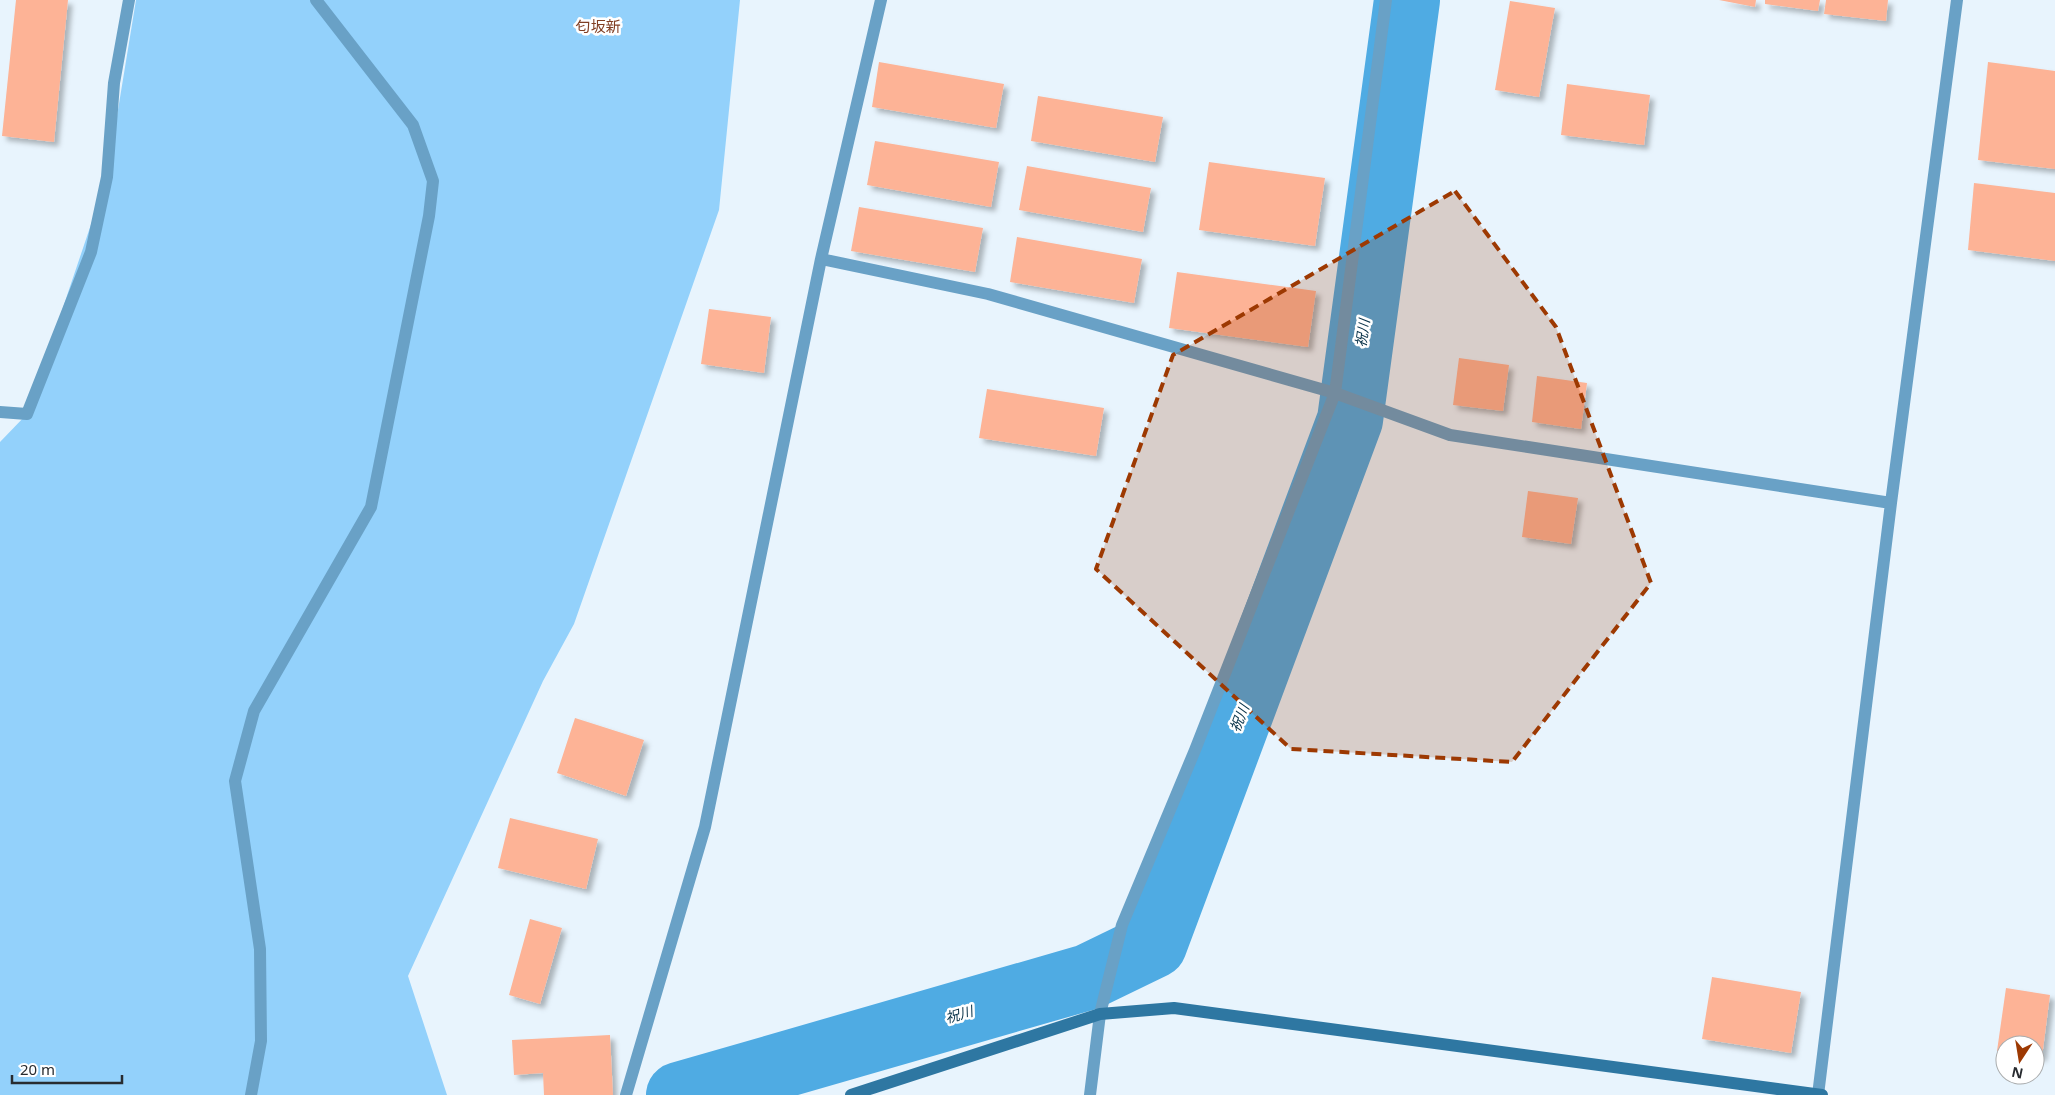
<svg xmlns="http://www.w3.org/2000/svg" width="2055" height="1095" viewBox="0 0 2055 1095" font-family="'Noto Sans','Noto Sans JP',sans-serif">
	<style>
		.green { fill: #93d1fb }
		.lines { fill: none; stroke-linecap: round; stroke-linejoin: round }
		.river { stroke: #4fabe3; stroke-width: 66 }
		.building { fill: #fdb396; filter: url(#shadow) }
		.street { stroke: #69a1c6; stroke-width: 12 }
		.secondary { stroke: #2e77a2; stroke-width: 12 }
		.marked { fill: #9d3902; fill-opacity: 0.2; stroke: #9d3902; stroke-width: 4; stroke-dasharray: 10 6; stroke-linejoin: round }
		.labels { text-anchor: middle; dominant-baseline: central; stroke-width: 5; stroke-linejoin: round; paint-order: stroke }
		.water-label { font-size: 14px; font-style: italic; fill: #073148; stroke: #fff }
		.quarter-label { font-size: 15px; fill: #803e23; stroke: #fff }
	</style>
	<defs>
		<filter id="shadow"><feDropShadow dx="4.5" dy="4.5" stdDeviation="2.5" flood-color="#0004"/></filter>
	</defs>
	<rect width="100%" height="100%" fill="#e8f4fd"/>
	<path class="green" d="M136,0H740L719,210L574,624L543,681L408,976L447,1095H0V442L27,414L107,177Z"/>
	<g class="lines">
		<path class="river" d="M679,1095L1088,977L1154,945L1350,420L1407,0"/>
	</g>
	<path class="building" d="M16,0H68L54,142L2,136Z
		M1719,0H1756L1755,7Z
		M1765,0H1820L1818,11L1765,4Z
		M1826,0H1888L1886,21L1824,14Z
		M1510,1L1555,8L1539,97L1495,90Z
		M879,62L1004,84L996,128L872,107Z
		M1988,62L2055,71V169L1978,160Z
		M1567,84L1650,95L1644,145L1561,135Z
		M1038,96L1163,117L1155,162L1031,141Z
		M875,141L999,162L991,207L867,185Z
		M1209,162L1325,178L1315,246L1199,230Z
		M1027,166L1151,188L1143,232L1019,210Z
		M1974,183L2055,193V261L1968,250Z
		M859,207L983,228L975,272L851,251Z
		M1017,237L1142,259L1134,303L1010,282Z
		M1177,272L1316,291L1308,347L1169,328Z
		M709,309L771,317L764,373L701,364Z
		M1459,358L1509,365L1503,411L1453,405Z
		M1537,376L1587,383L1581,429L1532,422Z
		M987,389L1104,408L1096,456L979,438Z
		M1528,491L1578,498L1571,544L1522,537Z
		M575,718L644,740L626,796L557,773Z
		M510,818L598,839L586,889L498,868Z
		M530,919L562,928L540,1004L509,995Z
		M1712,977L1801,992L1791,1053L1702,1039Z
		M2006,988L2050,995L2042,1057L2035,1056V1045H2005V1052L1997,1051Z
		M610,1035L613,1095H544L543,1073L514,1075L512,1040Z"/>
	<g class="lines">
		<path class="street" d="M821,259L988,294L1335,393L1450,435L1891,503
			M0,412L27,414L91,252L107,177L114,83L129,0
			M251,1095L261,1041L260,949L235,781L254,711L371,507L429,216L433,181L413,125L316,0
			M626,1095L705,827L821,259L881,0
			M1090,1095L1100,1014L1122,925L1195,750L1335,393L1386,0
			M1818,1095L1891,503L1957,0"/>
		<path class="secondary" d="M851,1095L1100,1014L1174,1008L1822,1095"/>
	</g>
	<path class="marked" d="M1455,191L1556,327L1651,583L1512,762L1291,749L1096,569L1173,355Z"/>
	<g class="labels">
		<g class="water-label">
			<text transform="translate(1362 333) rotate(-82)">祝川</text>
			<text transform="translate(1239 718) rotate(-69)">祝川</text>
			<text transform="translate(959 1014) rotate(-16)">祝川</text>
		</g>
		<g class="quarter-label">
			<text x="598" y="26">匂坂新</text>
		</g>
	</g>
	<g transform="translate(2020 1060) rotate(192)"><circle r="24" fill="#ffffff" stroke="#a9abac"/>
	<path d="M0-4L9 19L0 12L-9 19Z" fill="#9d3902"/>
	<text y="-8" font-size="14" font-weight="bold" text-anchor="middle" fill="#282c30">N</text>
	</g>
	<path d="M12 1075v8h110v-8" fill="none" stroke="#282c30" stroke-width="2.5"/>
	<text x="20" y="1075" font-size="15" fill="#282c30" stroke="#ffffff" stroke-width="4" paint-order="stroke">20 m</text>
</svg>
